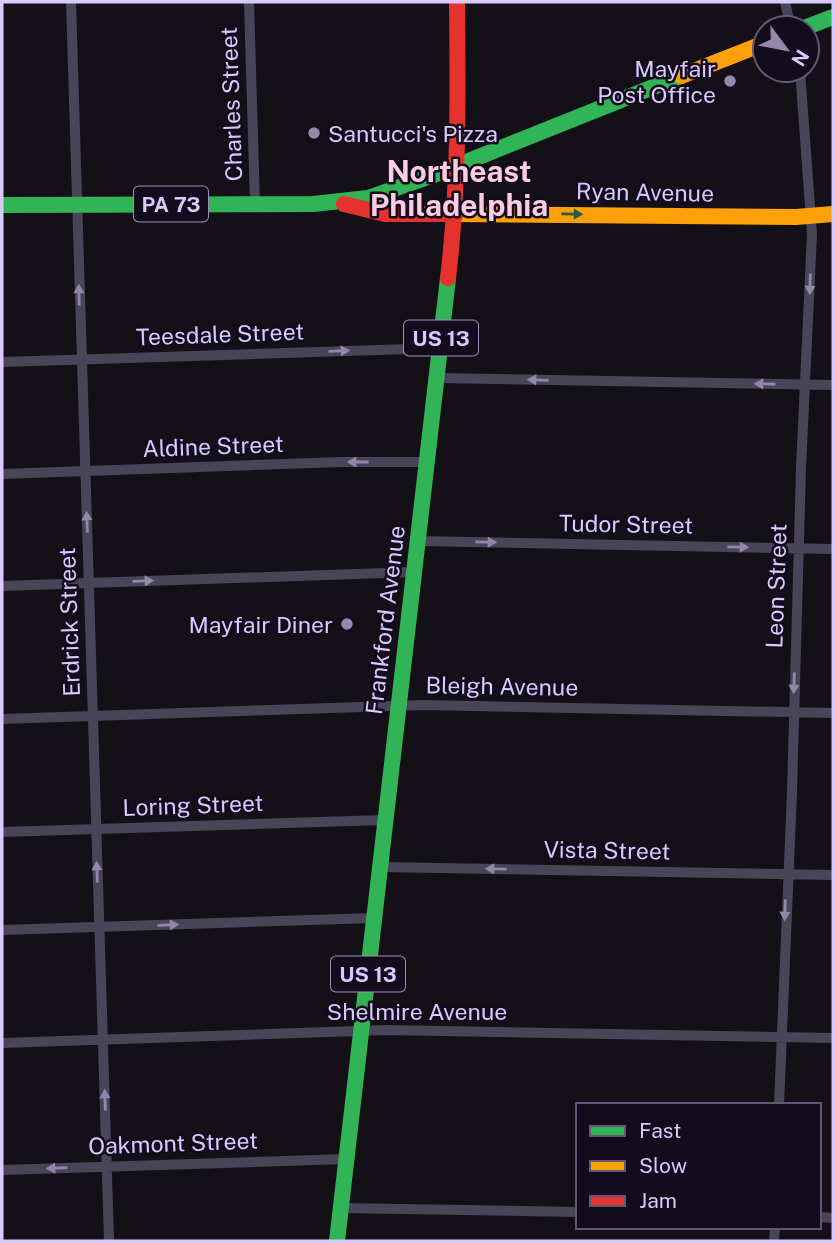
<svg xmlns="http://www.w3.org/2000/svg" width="835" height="1243" viewBox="0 0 835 1243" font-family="'Public Sans',sans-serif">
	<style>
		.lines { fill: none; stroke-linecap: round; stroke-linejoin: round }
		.street { stroke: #494559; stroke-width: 10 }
		.fast { stroke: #30b455; stroke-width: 16 }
		.slow { stroke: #ff9f0a; stroke-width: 16 }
		.jam { stroke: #e5322d; stroke-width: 16 }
		.oneway { fill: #216038 }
		.oneway2 { fill: #9187ab }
		.poi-dot { fill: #9488ad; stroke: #120c1c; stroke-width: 2.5 }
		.labels { text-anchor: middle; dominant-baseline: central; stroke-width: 5; stroke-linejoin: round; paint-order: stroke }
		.shield { fill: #120c1c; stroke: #9d90ba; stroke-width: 2 }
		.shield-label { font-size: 21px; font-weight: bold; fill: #d9c9fd }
		.poi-label { font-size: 23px; fill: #d9c9fd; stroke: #120c1c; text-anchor: end }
		.street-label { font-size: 23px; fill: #d9c9fd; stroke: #120c1c }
		.district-label { font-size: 30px; font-weight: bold; fill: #fdcbe2; stroke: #120c1c }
	</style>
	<rect width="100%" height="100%" fill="#131018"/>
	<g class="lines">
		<path class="street" d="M71,2L109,1241
			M249,2L255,204
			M785,2L791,28
			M2,362L440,348
			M437,378L833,385
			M2,474L342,462H426
			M418,541L833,549
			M2,586L414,572
			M2,719L423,705L833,713
			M2,832L385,820
			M380,867L833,875
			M2,930L374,918
			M2,1043L386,1030L833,1038
			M779,1105L792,792L801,468L812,234L800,70
			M2,1170L346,1159
			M340,1208L578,1212
			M819,1217L833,1218
			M774,1241L775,1227"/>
		<path class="fast" d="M804,28L833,17
			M2,205L313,204L368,198L431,176L681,76
			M337,1241L448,278"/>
		<path class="slow" d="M681,76L765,43
			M456,214L796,217L833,214"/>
		<path class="jam" d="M344,204L385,214H456
			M448,278C459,186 458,94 457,2"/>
	</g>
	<defs><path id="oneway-solid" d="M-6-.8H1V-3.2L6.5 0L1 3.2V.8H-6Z" transform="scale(1.75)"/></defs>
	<use class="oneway" href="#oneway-solid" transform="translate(572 214) rotate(1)"/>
	<g class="oneway2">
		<use href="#oneway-solid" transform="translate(810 284) rotate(92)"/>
		<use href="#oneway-solid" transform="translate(79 295) rotate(-91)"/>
		<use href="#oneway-solid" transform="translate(339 351) rotate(-2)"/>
		<use href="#oneway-solid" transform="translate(538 380) rotate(-178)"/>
		<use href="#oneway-solid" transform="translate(765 384) rotate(-179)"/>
		<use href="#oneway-solid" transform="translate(358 462) rotate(180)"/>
		<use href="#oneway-solid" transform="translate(87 522) rotate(-92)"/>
		<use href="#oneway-solid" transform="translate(486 542) rotate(1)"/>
		<use href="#oneway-solid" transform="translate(738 547) rotate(1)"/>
		<use href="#oneway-solid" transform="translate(143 581) rotate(-2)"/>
		<use href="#oneway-solid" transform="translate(794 683) rotate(92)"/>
		<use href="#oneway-solid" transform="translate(496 869) rotate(-179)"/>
		<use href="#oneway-solid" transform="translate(97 872) rotate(-92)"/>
		<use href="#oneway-solid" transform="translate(785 910) rotate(92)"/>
		<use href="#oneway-solid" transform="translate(168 925) rotate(-2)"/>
		<use href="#oneway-solid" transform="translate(105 1100) rotate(-92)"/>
		<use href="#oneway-solid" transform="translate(57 1168) rotate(178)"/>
	</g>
	<g class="poi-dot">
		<circle cx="730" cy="81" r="7"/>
		<circle cx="314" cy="133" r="7"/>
		<circle cx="347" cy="624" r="7"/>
	</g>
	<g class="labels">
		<g class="shield">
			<rect x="134" y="186.5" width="74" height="35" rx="5"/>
			<rect x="404" y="320.5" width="74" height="35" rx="5"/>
			<rect x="331" y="956.5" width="74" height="35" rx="5"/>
		</g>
		<g class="shield-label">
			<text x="171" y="204">PA 73</text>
			<text x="441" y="338">US 13</text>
			<text x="368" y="974">US 13</text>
		</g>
		<g class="poi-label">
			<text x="716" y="68">Mayfair<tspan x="716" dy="26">Post Office</tspan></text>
			<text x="328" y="133" text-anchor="start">Santucci's Pizza</text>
			<text x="333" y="624">Mayfair Diner</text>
		</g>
		<g class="street-label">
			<text transform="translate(231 104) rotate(-92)">Charles Street</text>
			<text transform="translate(645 192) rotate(1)">Ryan Avenue</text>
			<text transform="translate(220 334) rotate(-2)">Teesdale Street</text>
			<text transform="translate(213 446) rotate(-2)">Aldine Street</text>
			<text transform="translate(626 524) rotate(1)">Tudor Street</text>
			<text transform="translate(776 586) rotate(-88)">Leon Street</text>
			<text transform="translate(385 620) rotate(-83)">Frankford Avenue</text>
			<text transform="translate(69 622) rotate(-92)">Erdrick Street</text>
			<text transform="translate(502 686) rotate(1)">Bleigh Avenue</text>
			<text transform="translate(193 805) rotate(-2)">Loring Street</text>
			<text transform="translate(607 850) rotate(1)">Vista Street</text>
			<text x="417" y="1011">Shelmire Avenue</text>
			<text transform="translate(173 1143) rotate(-2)">Oakmont Street</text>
		</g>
		<g class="district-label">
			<text x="459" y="171">Northeast<tspan x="459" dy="34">Philadelphia</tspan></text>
		</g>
	</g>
	<rect width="835" height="1243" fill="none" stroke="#d9c9fd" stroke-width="7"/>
	<rect x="576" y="1103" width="245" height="126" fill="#120c1c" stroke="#625876" stroke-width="2"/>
	<rect x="590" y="1126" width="35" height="10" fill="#30b455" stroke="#625876" stroke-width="2"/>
	<text x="639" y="1138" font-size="21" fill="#d9c9fd">Fast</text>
	<rect x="590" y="1161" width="35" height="10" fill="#ff9f0a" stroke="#625876" stroke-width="2"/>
	<text x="639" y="1173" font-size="21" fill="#d9c9fd">Slow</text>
	<rect x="590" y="1196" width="35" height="10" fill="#e5322d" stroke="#625876" stroke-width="2"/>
	<text x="639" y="1208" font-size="21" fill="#d9c9fd">Jam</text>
	<g transform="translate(786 49) rotate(122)"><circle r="33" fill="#120c1c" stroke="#625876" stroke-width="2"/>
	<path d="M0-5L12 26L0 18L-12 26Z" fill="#9488ad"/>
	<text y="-10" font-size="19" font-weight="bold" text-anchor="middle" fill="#d9c9fd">N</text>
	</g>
</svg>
